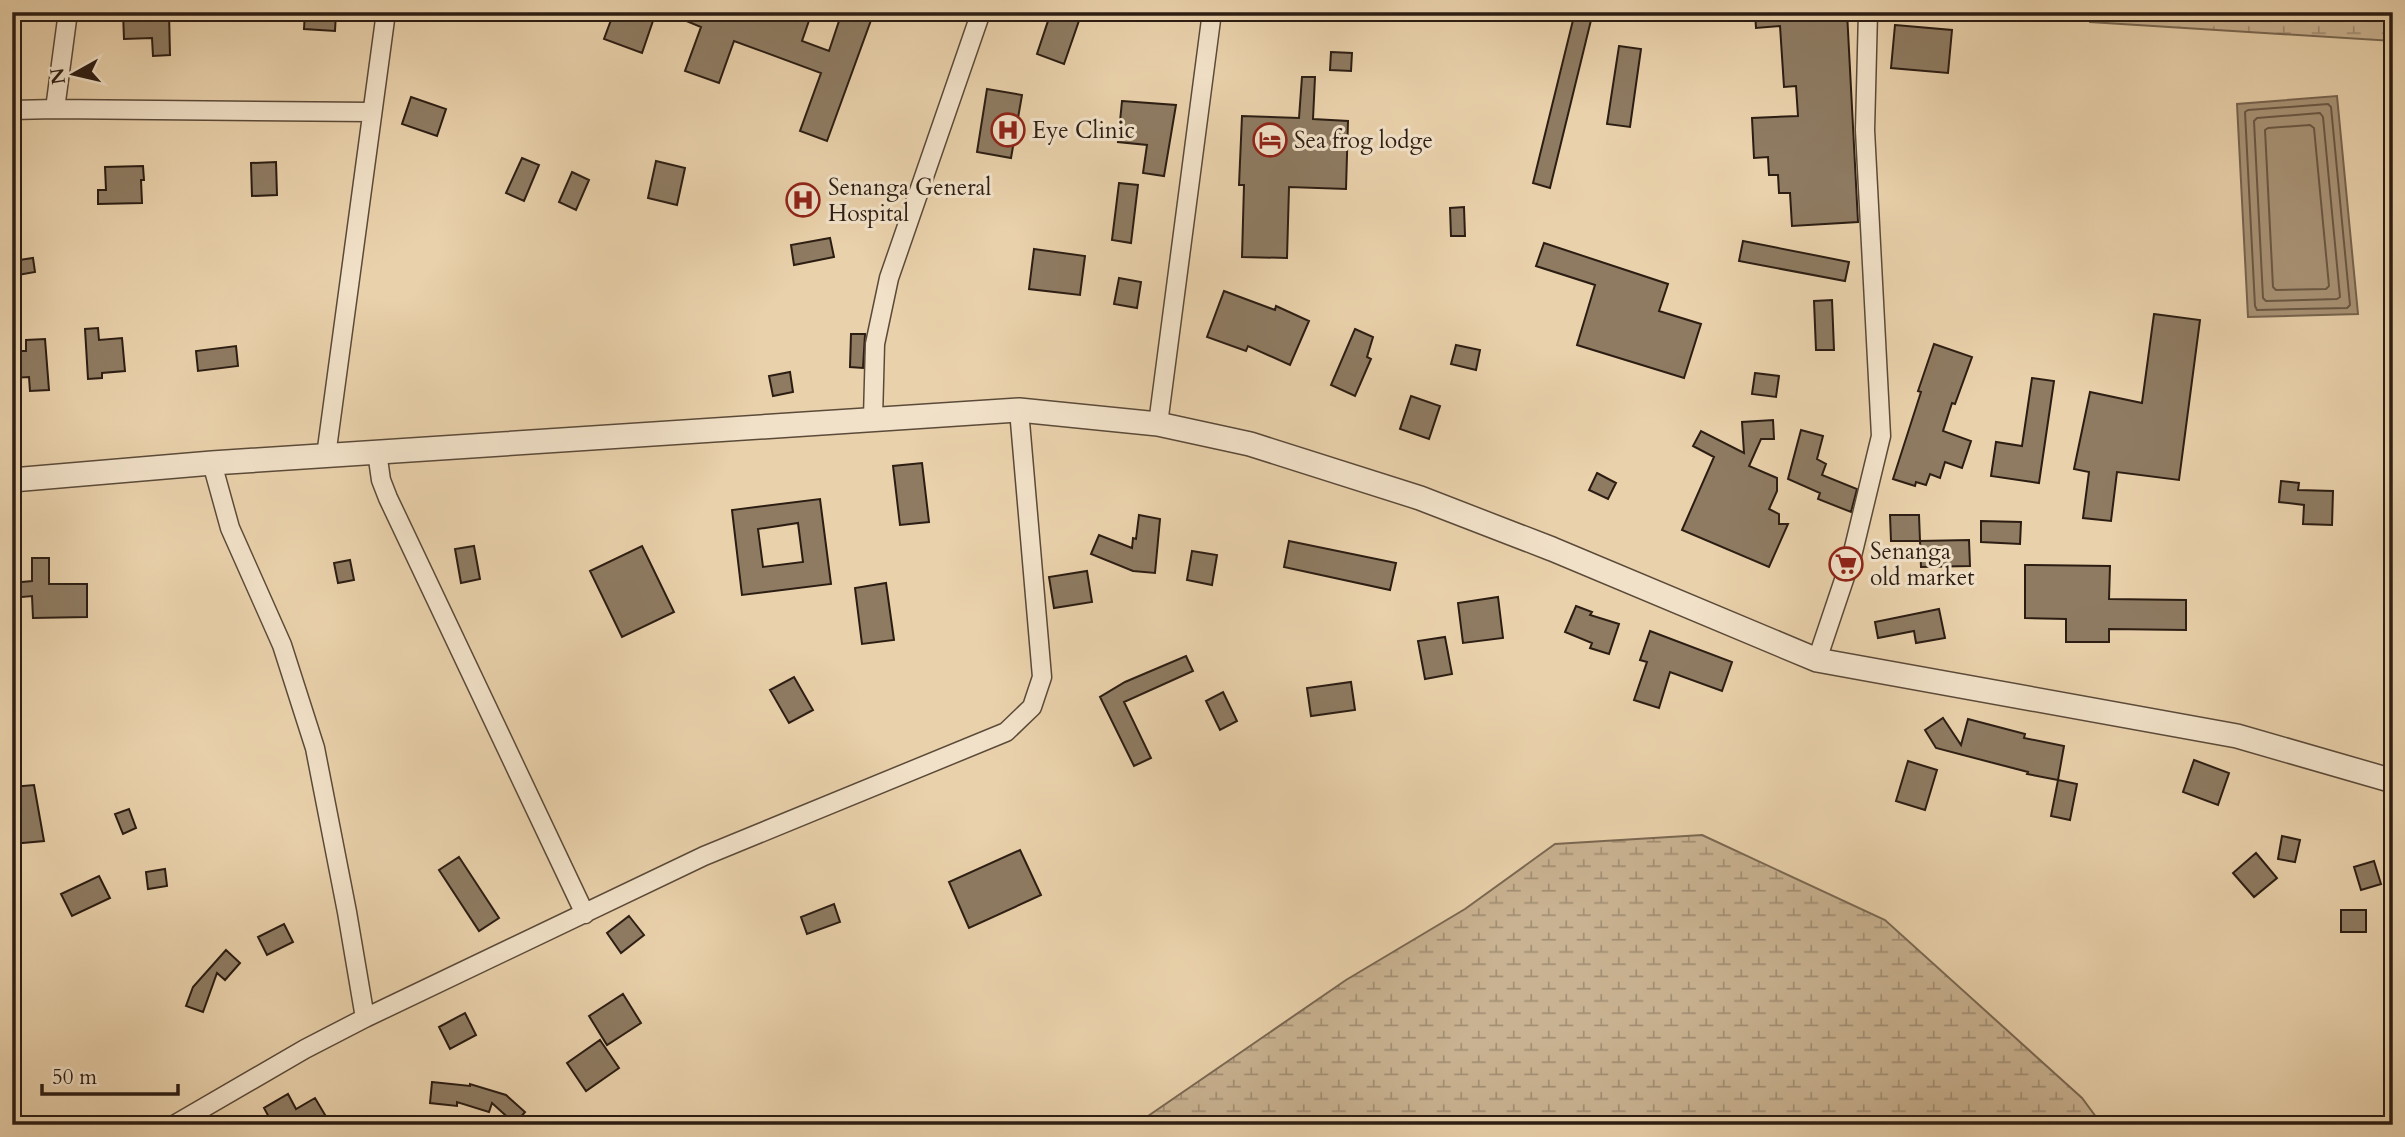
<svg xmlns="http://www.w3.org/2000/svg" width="2405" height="1137" viewBox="0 0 2405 1137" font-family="Cardo,serif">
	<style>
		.wetland { fill: url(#wetland-marsh); stroke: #7a6852; stroke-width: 2 }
		.water { fill: #a99477; stroke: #77644f; stroke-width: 2 }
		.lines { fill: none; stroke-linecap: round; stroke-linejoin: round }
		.shore { stroke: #6a5845; stroke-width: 2 }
		.building { fill: #8e7b62; stroke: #2c1d13; stroke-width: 2; fill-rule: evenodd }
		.minor-casing { stroke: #5b4a39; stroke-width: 21 }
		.tertiary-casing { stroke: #5b4a39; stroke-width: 26 }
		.minor { stroke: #f1e1c8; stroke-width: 18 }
		.tertiary { stroke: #f1e1c8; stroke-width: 23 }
		.labels { text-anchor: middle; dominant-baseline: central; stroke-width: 6; stroke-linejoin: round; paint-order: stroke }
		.poi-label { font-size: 23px; fill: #2c1d13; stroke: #f1e1c8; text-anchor: start }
	</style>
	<defs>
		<pattern id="wetland-marsh" width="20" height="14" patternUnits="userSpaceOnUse" patternTransform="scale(1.75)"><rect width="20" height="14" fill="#c9b291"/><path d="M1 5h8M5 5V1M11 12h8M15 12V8" fill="none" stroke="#a39075"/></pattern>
	</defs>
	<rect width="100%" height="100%" fill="#e9d1ab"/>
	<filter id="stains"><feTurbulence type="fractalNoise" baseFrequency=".00286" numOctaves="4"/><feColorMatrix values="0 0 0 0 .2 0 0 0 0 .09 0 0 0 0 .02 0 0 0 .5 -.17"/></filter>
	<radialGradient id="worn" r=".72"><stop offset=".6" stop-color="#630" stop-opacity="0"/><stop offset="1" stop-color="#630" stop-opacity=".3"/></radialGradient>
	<path class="wetland" d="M2086,12H2393V41L2090,22Z
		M1702,835L1885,920L2082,1098L2102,1125H1135L1346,980L1465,909L1555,844Z"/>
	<path class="water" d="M2337,96L2358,314L2248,317L2237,104Z
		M2389,133H2393V298Z"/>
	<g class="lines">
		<path class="shore" d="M2328,104L2331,107L2350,305L2347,308L2257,310L2255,306L2245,112L2248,110Z
			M2320,113L2323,117L2340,297L2337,299L2266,301L2263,298L2254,121L2257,118Z
			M2310,125L2314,128L2329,286L2326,289L2276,290L2273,287L2265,130L2268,128Z"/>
	</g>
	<path class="building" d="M123,12L169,13L170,55L153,56L152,38L124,39Z
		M305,12H336L335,31L304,29Z
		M614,12H656L642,53L604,39Z
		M665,12H812L802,41L829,51L842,12H874L827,141L800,131L821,73L734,41L719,83L685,71L701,27Z
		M1051,12H1082L1064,64L1037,54Z
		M1575,12H1593L1550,188L1533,183Z
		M1755,12H1847L1858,222L1792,226L1790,193H1779L1778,175H1769L1768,157L1754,158L1752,118L1798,116L1796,86L1784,87L1780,26L1756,28Z
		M1895,25L1952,30L1948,73L1891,68Z
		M1619,46L1641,49L1630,127L1607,124Z
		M1331,52L1352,53L1351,71L1330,70Z
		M1302,77H1315L1313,119L1348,121L1346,189L1289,187L1287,258L1242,257L1244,185H1239L1242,116L1299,118Z
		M987,89L1022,95L1011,158L977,152Z
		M411,97L446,109L437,136L402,124Z
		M1122,101L1176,105L1164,176L1143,173L1147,145L1118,142Z
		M522,158L539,165L524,201L506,193Z
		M656,161L685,168L677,205L648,198Z
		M276,162L277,195L252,196L251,163Z
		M143,166L144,180H141L142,203L98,204V190H106L105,167Z
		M572,172L589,180L576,210L559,202Z
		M1119,183L1138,185L1131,243L1112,240Z
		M1464,207L1465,236H1451L1450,208Z
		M830,238L834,257L794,265L791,245Z
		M1743,241L1849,262L1845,281L1739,261Z
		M1544,243L1668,284L1659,311L1701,324L1684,378L1577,345L1595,285L1536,266Z
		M1034,249L1085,256L1080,295L1029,289Z
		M33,258L35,272L12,276V261Z
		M1119,278L1141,282L1137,308L1114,304Z
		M1224,291L1275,310L1276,306L1309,321L1290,365L1248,346L1246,351L1207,337Z
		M1832,300L1834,350H1816L1814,301Z
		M2154,314L2200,320L2179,480L2117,472L2111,521L2083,518L2089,472L2074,469L2090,392L2142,403Z
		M98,328L99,340L122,338L125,371L102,373V378L88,379L85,329Z
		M1355,329L1373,337L1367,357L1371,359L1355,396L1331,385Z
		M851,334H865L863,368L850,367Z
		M45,339L49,390L30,391L29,377L12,378V351H26V340Z
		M1934,344L1972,357L1955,404L1952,403L1943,431L1971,441L1962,468L1945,462L1940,478L1930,474L1926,485L1916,482L1915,486L1893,479L1921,392L1918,391Z
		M1456,345L1480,350L1476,370L1451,364Z
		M236,346L238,366L198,371L196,351Z
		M790,372L793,392L773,396L769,376Z
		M1755,373L1779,376L1776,397L1752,394Z
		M2032,378L2054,381L2039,483L1991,476L1996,442L2022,446Z
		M1411,396L1440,406L1429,439L1400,429Z
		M1773,420L1774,439H1761L1749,466L1777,478V491L1769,509L1779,514V524H1788L1769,567L1682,530L1714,457L1693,446L1701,431L1744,453L1742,422Z
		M1801,430L1823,436L1817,459L1826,464L1822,475L1857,489L1851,512L1818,499L1820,493L1788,479Z
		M922,463L929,522L900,525L893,466Z
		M1597,473L1616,483L1608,499L1589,490Z
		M2281,481L2299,483L2298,490L2333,491L2332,525L2303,524L2304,505L2279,502Z
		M820,499L831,584L742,595L732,510ZM798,523L803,562L763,567L758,529Z
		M1139,515L1160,519L1155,573L1133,571L1091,554L1099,535L1132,548L1133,538L1136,539Z
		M1890,515H1919L1920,541H1891Z
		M1981,521L2021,522L2020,544L1981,542Z
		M1969,540L1970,566L1921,567L1920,541Z
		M1289,541L1396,563L1390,590L1284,567Z
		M474,546L480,579L461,583L455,549Z
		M642,546L674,612L622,637L590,571Z
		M1192,551L1217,555L1212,585L1187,580Z
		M32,558H49V584H87V617L33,618L32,596L12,598V583L32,581Z
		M350,560L354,580L338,583L334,563Z
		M2025,565L2110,566L2109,599L2186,600V630L2109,629V642H2066V619L2025,618Z
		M1087,571L1092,602L1054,608L1049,577Z
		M886,583L894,640L862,644L855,588Z
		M1498,597L1503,638L1463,643L1458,603Z
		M1576,606L1592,612L1590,615L1619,624L1609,654L1590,648L1592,643L1565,632Z
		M1939,609L1945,638L1916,643L1914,631L1878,638L1875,622Z
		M1650,631L1732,662L1722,691L1670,672L1659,708L1634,700L1647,662L1640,660Z
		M1445,637L1452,674L1425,679L1418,641Z
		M1186,656L1193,671L1124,702L1151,758L1134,766L1100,697L1125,682Z
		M794,677L813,710L789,723L770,690Z
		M1351,682L1355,710L1311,716L1307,688Z
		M1223,692L1237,721L1220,730L1206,701Z
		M1943,718L1961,745L1968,719L2025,734L2024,738L2064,746L2058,780L2027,774L2028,772L1936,748L1925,730Z
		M2194,760L2229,773L2218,805L2183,792Z
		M1908,761L1937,770L1925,810L1896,801Z
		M2058,780L2077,784L2070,820L2051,816Z
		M34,785L44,841L12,844V787Z
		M129,809L136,828L123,834L115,814Z
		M2282,836L2300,840L2295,862L2278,859Z
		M1020,850L1041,895L969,928L949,882Z
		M2256,853L2277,878L2254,897L2233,873Z
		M459,857L499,918L479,931L439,870Z
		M2374,861L2381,884L2361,890L2354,867Z
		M165,869L167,886L148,889L146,872Z
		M99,876L110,898L72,916L61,894Z
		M834,904L840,922L807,934L801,917Z
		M2341,910H2366V932H2341Z
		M629,916L644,935L621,953L607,933Z
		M284,924L293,942L267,955L258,937Z
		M226,950L240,963L225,980L217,973L203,1012L186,1006L193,987Z
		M623,994L641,1023L607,1045L589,1016Z
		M465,1013L476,1035L450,1049L439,1027Z
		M600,1040L619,1068L586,1091L567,1063Z
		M432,1082L470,1086V1084L506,1095L525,1112L515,1124L492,1103L489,1112L457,1102V1106L430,1103Z
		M288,1094L296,1109L315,1098L331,1125H269L272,1123L264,1108Z"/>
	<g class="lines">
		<defs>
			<path id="minor" d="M55,109L68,12
				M12,110L55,109L371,112
				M873,418L875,344L889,278L981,12
				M1158,424L1212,12
				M377,452L381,480L388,498L585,914
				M326,456L386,12
				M212,463L230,528L282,645L315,748L347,912L365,1018
				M1817,660L1852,556L1881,436L1865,130L1868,12
				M174,1125L305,1049L365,1018L704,856L1006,732L1032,707L1042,677L1019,410"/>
			<path id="tertiary" d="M12,480L212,463L1019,410L1158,424L1250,444L1420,498L1552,549L1817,660L2237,736L2393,781"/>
		</defs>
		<use href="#minor" class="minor-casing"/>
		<use href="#tertiary" class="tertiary-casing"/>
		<use href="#minor" class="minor"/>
		<use href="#tertiary" class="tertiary"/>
	</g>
	<defs>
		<symbol id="hospital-ring" viewBox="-11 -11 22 22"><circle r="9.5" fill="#f1e1c8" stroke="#8f2418" stroke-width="1.5"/><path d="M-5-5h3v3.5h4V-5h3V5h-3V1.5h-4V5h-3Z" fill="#8f2418"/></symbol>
		<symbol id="hotel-ring" viewBox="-11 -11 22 22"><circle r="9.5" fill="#f1e1c8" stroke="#8f2418" stroke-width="1.5"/><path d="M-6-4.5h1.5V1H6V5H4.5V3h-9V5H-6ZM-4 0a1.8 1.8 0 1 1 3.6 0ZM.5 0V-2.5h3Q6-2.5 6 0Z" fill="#8f2418"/></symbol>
		<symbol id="supermarket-ring" viewBox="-11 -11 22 22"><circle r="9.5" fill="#f1e1c8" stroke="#8f2418" stroke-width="1.5"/><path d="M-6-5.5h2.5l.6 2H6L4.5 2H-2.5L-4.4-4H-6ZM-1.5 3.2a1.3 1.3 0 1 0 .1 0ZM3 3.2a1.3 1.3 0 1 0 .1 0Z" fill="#8f2418"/></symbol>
	</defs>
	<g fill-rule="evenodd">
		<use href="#hospital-ring" x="989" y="111" width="38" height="38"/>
		<use href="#hotel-ring" x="1251" y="121" width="38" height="38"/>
		<use href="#hospital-ring" x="784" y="181" width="38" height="38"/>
		<use href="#supermarket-ring" x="1827" y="545" width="38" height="38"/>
	</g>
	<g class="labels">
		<g class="poi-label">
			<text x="1032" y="130">Eye Clinic</text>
			<text x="1294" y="140">Sea frog lodge</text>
			<text x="828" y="187">Senanga General<tspan x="828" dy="26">Hospital</tspan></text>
			<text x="1870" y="551">Senanga<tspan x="1870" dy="26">old market</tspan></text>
		</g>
	</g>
	<rect width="2405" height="1137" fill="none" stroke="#e9d1ab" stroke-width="42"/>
	<rect x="14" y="14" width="2377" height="1109" fill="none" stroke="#2c1d13" stroke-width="3.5"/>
	<rect x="21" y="21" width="2363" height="1095" fill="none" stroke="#2c1d13" stroke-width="2"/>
	<g transform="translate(74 74) rotate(262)" stroke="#f1e1c8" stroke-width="5" paint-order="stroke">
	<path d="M0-5L12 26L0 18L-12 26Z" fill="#2c1d13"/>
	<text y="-10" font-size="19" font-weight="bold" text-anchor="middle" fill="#2c1d13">N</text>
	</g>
	<path d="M42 1084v10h136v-10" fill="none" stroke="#2c1d13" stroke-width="3.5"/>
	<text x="52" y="1084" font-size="21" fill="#2c1d13" stroke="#f1e1c8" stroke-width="5" paint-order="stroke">50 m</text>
	<rect width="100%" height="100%" filter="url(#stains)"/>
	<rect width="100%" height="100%" fill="url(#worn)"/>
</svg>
